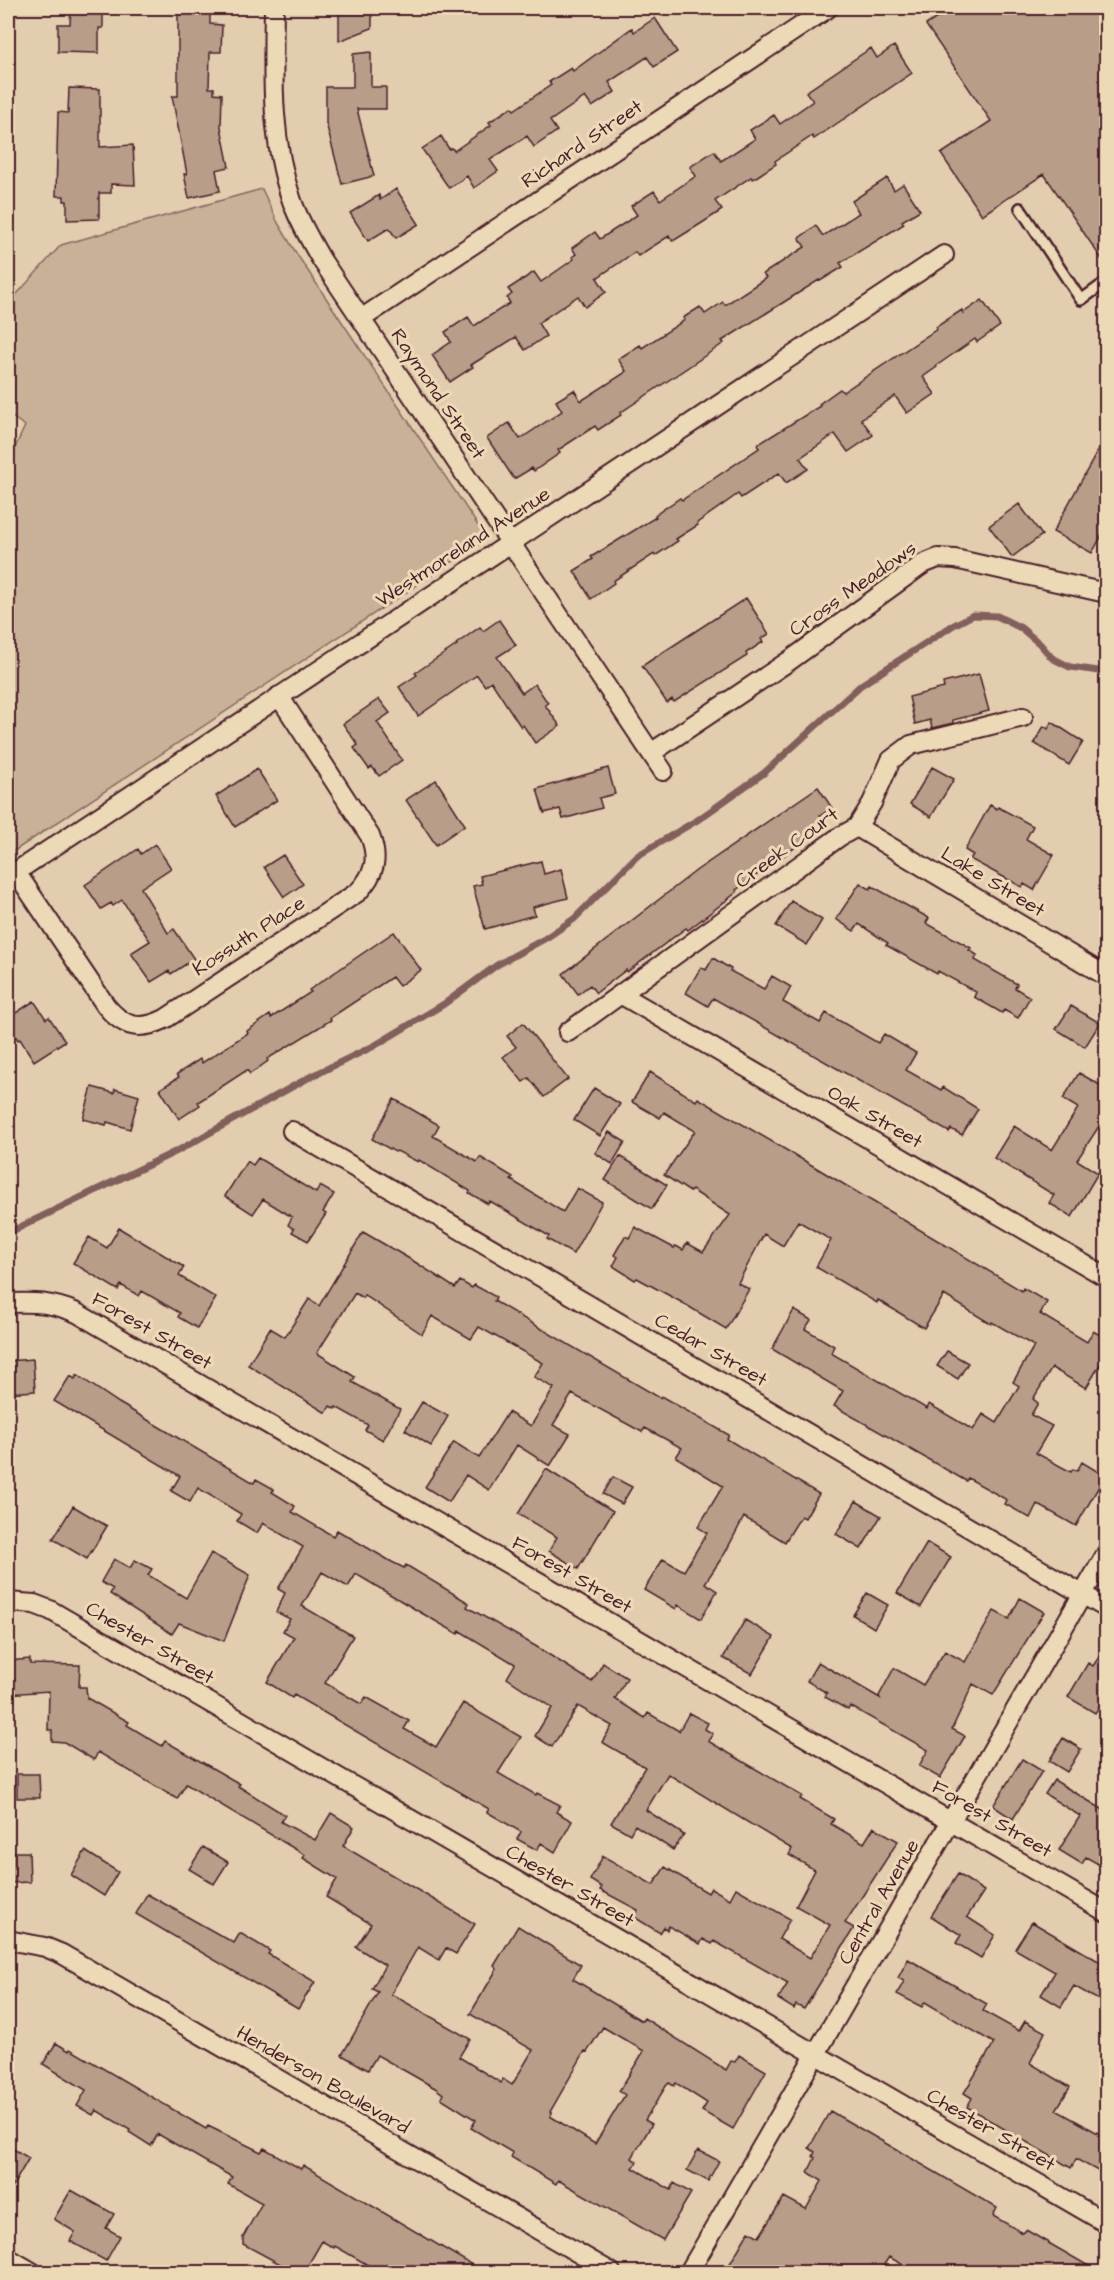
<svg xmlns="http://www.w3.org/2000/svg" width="1114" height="2280" viewBox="0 0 1114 2280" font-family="'Architects Daughter',sans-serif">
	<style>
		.green { fill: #c9b198; stroke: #8a6862; stroke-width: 1.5 }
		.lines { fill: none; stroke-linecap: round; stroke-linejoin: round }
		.stream { stroke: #825f5b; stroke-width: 7 }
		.building { fill: #b89d89; stroke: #4a1f2b; stroke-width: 1.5; fill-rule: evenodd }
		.lane-casing { stroke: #4a1f2b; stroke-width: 14 }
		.street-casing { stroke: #4a1f2b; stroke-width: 22 }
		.lane { stroke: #ecd9b6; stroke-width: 9 }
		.street { stroke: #ecd9b6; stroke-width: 18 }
		.labels { text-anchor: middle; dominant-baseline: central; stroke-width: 6; stroke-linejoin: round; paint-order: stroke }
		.street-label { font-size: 20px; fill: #4a1f2b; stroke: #ecd9b6 }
	</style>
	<rect width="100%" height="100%" fill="#e2ceae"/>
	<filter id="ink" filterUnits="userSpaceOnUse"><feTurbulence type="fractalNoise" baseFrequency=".0167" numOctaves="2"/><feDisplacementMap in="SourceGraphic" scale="12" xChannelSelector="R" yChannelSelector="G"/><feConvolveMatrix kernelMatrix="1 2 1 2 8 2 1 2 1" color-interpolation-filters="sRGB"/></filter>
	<g filter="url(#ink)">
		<path class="green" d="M262,189L278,223L298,256L487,539L8,855V463L25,426L8,414V304L61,245Z"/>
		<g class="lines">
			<path class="stream" d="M8,1233L179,1150L308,1078L374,1046L444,1004L497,965L546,938L574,919L637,856L699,819L764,773L861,685L952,626L973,615L997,616L1021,628L1040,644L1052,658L1070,667L1106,672"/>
		</g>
		<path class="building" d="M71,8H103V28H99V53L58,52V24H70Z
			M178,8H210V24L222,25L221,52H210L209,88H214V93L222,94L221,127L229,167L216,170L220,191L189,198L184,174H187L172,96H178Z
			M339,8H372V28L339,41Z
			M952,8H1107V267L1044,174L982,215L941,154L991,121L926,25Z
			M655,18L677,52L654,67L647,57L609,82L615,92L592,107L585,97L550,121L557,131L534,147L527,136L490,160L498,171L474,188L467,176L449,188L422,149L441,136L449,149L452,148L454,151L491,125L489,122L512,107L514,110L551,85L549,82L571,68L573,71L632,28L634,32Z
			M894,46L912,73L814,139L812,136L775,161L776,164L753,179L751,177L715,201L722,210L702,223L673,241L669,236L638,256L635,252L597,278L606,292L585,307L578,296L538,323L546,336L525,350L516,337L471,365L473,367L450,382L432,355L451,342L445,332L468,317L474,326L510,303L507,298L512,294L508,289L534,272L541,282L574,259L572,257L576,254L572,248L595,232L600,239L637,215L631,206L654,191L660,200L696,176L690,167L714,151L721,161L755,139L750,130L774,115L780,124L813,101L806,92L871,48L877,58Z
			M371,52V87H386V109H357L374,176L342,184L326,123V87H353V54Z
			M69,88L100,89V147L133,145L135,185L111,184V193H99V219L67,220V201H64V196H56L58,112L68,113Z
			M887,178L894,190L903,184L920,210L902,221L904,224L840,263L843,267L820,281L819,280L722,341L724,343L620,413L621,415L598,430L595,426L558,450L560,453L534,471L532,468L514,479L487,438L509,423L520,439L562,411L556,401L574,390L581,401L623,374L626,371L618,359L640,345L642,348L685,320L683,318L700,307L705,314L723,302L725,305L766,278L763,274L805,247L799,238L816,226L823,236L859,213L852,201Z
			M396,189L419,224L396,238L389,228L368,241L350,213L379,195L380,200Z
			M982,300L1000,326L977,342L975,339L936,366L937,367L923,377L935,394L907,413L895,396L861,419L873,435L848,452L835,434L800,458L808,469L786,483L779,473L741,498L738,494L697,523L698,525L676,539L678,541L655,556L654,554L613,581L614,583L591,599L574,571L593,559L591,557L656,517L655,515L680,498L682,500L759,448L757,445L820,406L819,404L840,389L843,392L937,329L936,327L962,310L963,313Z
			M1107,434V526L1092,553L1053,532Z
			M1019,504L1042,535L1012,557L989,526Z
			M746,598L769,634L761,639L763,642L746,653L747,656L674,702L672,699L667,703L642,666Z
			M499,620L516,645L497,657L522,693L535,684L548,703L545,705L560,726L535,743L523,725L521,727L491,681L485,686L477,675L418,716L399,687L417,675L415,673L457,645L456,644L480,627L483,631Z
			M979,674L989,711L953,720V723L932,728L930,720L915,724L909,697L944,688L943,683Z
			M379,699L390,713L377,722L402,760L379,776L372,767L369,769L354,748L358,745L343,724Z
			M1052,722L1083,742L1069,765L1034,743L1044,726L1048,729Z
			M932,767L954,779L931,817L910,804Z
			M608,768L615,794L599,798L602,808L563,819L560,809L544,813L537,789Z
			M257,769L277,800L235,827L216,796Z
			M436,780L465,825L436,845L406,800Z
			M818,787L832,808L820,816L826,825L736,890L737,892L688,930L686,928L627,972L626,970L596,993L590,985L578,994L563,974L697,870Z
			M990,805L997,809L998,807L1033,826L1026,839L1054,855L1034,890L1024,884L1022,887L970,859L973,855L965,850Z
			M155,844L171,868L141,888L168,933L174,929L194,959L171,974L169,971L151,982L131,953L150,941L122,900L113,906L111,903L101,909L85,885L138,849L141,854Z
			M283,855L303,884L284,897L264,867Z
			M541,861L544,874L561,869L568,898L533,907L535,915L485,929L473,886L482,884L480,876Z
			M860,883L870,889L872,886L929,918L926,923L971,948L969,950L977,955L975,960L1017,984L1015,988L1030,997L1018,1018L1004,1010L1002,1013L974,997L976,992L938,971L937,974L886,945L888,943L859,924L854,931L836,919Z
			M791,901L822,920L807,945L776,926Z
			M394,932L421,970L399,986L392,977L330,1018L331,1020L267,1059L268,1061L250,1074L247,1070L198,1102L200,1105L179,1119L160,1089L179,1077L177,1074L200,1059L202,1063L248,1033L247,1031L270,1015L271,1018L311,992L309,990Z
			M713,958L731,969L730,971L764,989L772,976L791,987L783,1002L820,1023L826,1013L878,1043L884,1034L916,1053L906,1070L941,1090L943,1087L978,1109L962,1135L951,1129L949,1132L713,998L708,1006L686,993L701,967L706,970Z
			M34,1001L46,1019L49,1017L65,1041L34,1061L20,1039L18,1040L8,1025V1018Z
			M1071,1006L1100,1023L1085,1047L1056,1029Z
			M523,1023L568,1079L544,1097L529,1078L523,1082L503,1057L516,1047L507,1036Z
			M650,1072L696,1101L698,1098L820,1170L1022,1291L1023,1288L1047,1302L1040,1314L1087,1342L1093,1331L1107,1339V1353L1086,1388L1052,1368L1033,1399L1038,1403L1031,1415L1052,1426L1036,1453L1071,1472L1073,1469L1077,1471L1082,1462L1105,1476L1076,1526L1037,1504L1030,1518L1005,1504L1007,1500L968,1478L966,1481L834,1406L843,1391L772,1349L794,1310L811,1320L805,1329L834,1346L831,1353L927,1409L929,1404L973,1430L983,1414L997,1423L1019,1386L1013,1382L1034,1346L992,1322L991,1324L944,1295L924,1328L878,1300L877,1303L816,1267L831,1240L798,1221L783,1246L764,1234L738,1283L749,1289L726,1329L681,1302L637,1278L635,1280L613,1266L618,1257L614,1255L625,1236L629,1238L635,1227L674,1248L676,1246L683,1250L687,1243L703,1252L730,1215L692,1190L690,1192L664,1175L695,1131L664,1112L660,1118L632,1102Z
			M1079,1073L1107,1089V1114L1077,1160L1098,1173L1072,1217L1049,1203L1054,1195L994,1158L1014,1126L1052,1150L1078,1108L1063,1099Z
			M92,1087L114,1093L115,1089L139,1096L130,1129L107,1122L106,1125L83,1119Z
			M594,1088L620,1104L600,1136L574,1120Z
			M394,1099L439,1125L433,1136L477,1162L480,1157L513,1177L511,1180L563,1212L577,1188L602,1202L573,1254L547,1239L549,1236L490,1201L488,1204L469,1193L470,1191L419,1160L418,1162L397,1151L395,1152L372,1139Z
			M609,1132L625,1142L612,1164L595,1153Z
			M620,1156L667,1185L652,1209L605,1180Z
			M258,1158L316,1193L320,1186L334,1194L323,1212L326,1214L308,1241L292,1232L294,1229L288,1225L292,1217L263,1199L253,1214L225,1196L247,1161L253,1165Z
			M119,1228L184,1267L179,1276L216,1298L197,1328L178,1317L180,1313L142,1291L139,1296L121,1285L118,1290L73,1263L89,1237L107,1248Z
			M363,1232L415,1262L455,1288L460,1281L472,1288L474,1285L496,1297L494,1301L660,1398L661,1396L729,1435L727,1439L819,1494L805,1518L801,1516L785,1542L744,1517L725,1553L705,1583L717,1591L701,1619L678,1605L676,1609L644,1590L663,1559L684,1571L707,1533L698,1527L723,1486L676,1457L682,1448L645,1428L642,1432L572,1394L553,1425L570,1434L550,1466L517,1445L489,1490L466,1475L449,1502L425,1487L454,1442L479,1458L508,1412L531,1426L554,1388L534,1377L543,1363L479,1327L471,1339L432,1316L422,1334L364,1295L363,1298L355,1293L317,1353L355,1377L352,1382L400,1409L383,1440L365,1430L368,1425L336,1407L335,1409L330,1406L326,1413L248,1365L270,1328L285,1337L309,1299L319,1306Z
			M947,1351L968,1363L958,1379L937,1366Z
			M33,1359L35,1391L8,1393V1361Z
			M77,1375L119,1403L254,1483L256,1479L274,1489L272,1492L295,1506L292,1512L333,1536L337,1530L392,1562L404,1568L406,1565L469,1603L467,1607L537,1647L592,1682L603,1663L627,1678L615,1699L645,1718L648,1713L679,1731L689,1713L708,1723L705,1729L713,1734L708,1741L802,1796L800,1799L834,1819L831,1824L864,1843L874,1827L898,1841L845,1923L854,1928L804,2009L796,2005L794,2009L778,1999L788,1983L714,1941L712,1944L703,1939L700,1944L669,1926L667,1930L664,1927L660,1933L634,1917L638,1910L600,1890L602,1887L590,1880L603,1856L653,1885L665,1867L708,1893L711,1888L730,1899L736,1888L790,1919L779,1939L810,1958L830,1925L796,1906L815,1870L789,1855L792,1849L668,1774L646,1810L684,1835L673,1850L635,1825L630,1834L611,1823L645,1767L602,1742L612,1726L578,1706L552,1747L535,1736L552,1708L507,1678L515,1664L460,1631L458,1634L418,1611L356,1574L348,1587L322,1572L302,1606L353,1636L325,1683L361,1704L366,1697L409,1721L404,1729L436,1747L463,1703L521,1737L498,1773L536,1795L537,1793L560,1805L556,1812L572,1821L555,1852L541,1843L537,1850L517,1839L521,1832L487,1812L489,1809L294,1695L292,1698L267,1682L294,1637L283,1631L290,1619L276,1612L285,1593L278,1589L303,1547L263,1523L257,1533L237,1521L241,1514L198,1488L190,1502L171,1491L180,1476L54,1401L70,1376L75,1379Z
			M422,1402L448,1416L431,1446L405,1430Z
			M546,1469L613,1511L578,1569L549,1551L557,1537L518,1514Z
			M613,1477L632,1487L622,1504L603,1494Z
			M856,1501L881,1516L861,1549L836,1534Z
			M73,1506L107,1526L87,1559L53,1539Z
			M927,1543L951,1557L921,1607L897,1593Z
			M211,1553L250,1575L224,1641L179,1623L172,1634L110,1594L113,1589L101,1582L114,1559L130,1568L135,1560L152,1569L148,1575L186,1598Z
			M867,1593L888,1605L874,1628L853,1615Z
			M1020,1598L1044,1612L993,1695L973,1684L952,1729L965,1736L940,1778L919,1766L928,1750L850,1706L848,1710L825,1697L827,1693L807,1681L818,1662L880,1698L879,1696L894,1668L923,1685L945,1651L965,1662L994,1611L1009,1619Z
			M745,1620L774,1637L752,1674L723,1658Z
			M1107,1645V1695L1095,1713L1068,1697L1088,1663L1093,1666Z
			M30,1659V1664L80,1665L79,1687H86L87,1698L129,1722L127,1725L162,1746L165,1741L240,1784L238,1786L285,1815L281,1822L315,1840L331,1813L354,1827L343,1846L475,1924L456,1954L446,1948L439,1960L418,1947L391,1994L470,2039L459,2057L501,2083L503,2079L512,2085L533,2050L470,2014L497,1969L494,1966L518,1926L581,1965L573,1979L642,2021L644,2018L726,2070L731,2061L735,2062L739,2055L766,2071L733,2129L702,2111L707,2103L676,2083L674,2086L669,2083L666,2086L645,2120L652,2124L632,2158L637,2162L633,2168L671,2190L674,2183L691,2193L663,2240L558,2180L556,2184L511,2157L513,2153L471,2128L476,2120L441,2098L443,2094L435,2088L377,2055L368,2070L342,2055L378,1992L372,1989L385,1965L356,1947L371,1924L326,1897L337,1879L303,1858L305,1855L186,1784L177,1799L98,1752L94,1760L64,1742L52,1741V1730H48L49,1691L8,1694V1661ZM603,2027L644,2051L619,2091L625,2095L595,2144L550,2116L552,2113L550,2112L585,2051L587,2052Z
			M1063,1738L1081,1749L1067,1772L1049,1761Z
			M1022,1759L1042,1771L1013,1819L993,1806Z
			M17,1774H39L40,1798H17Z
			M1054,1780L1107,1812V1869L1086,1857L1082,1864L1059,1850L1080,1816L1045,1794Z
			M203,1847L228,1862L214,1884L189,1869Z
			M85,1851L118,1872L104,1896L71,1875Z
			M8,1852H29L30,1882L8,1883Z
			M958,1874L984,1891L967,1917L995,1935L981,1958L956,1943L961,1935L931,1916Z
			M147,1894L234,1943L240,1933L270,1951L268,1954L315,1982L298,2009L136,1914Z
			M1032,1922L1107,1966V2005L1074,1986L1061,2007L1041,1995L1055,1972L1015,1949Z
			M908,1959L987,2004L983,2011L1019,2031L1025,2021L1045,2032L1030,2063L1070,2087L1056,2110L1107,2138V2176L1076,2159L1071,2168L967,2107L972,2098L964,2093L994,2043L925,2002L922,2007L897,1994L904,1981L898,1978Z
			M56,2043L69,2051L70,2049L206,2129L208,2126L261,2152L264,2148L301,2169L303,2165L484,2272H380L335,2246L334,2248L322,2241L304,2272H295L243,2244V2237L262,2203L228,2184L232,2177L158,2134L151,2146L129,2132L130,2130L96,2110L93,2115L77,2106L86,2090L43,2064Z
			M830,2111L997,2208L993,2216L1023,2233L1026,2230L1099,2272H916L889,2257L879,2272H725L749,2231L759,2237L784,2197L806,2209L822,2181L808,2172L815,2158L813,2156L815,2152L809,2148Z
			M8,2146L29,2158L8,2194Z
			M698,2150L719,2161L708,2181L687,2170Z
			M71,2190L114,2214L106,2228L120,2236L106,2261L70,2241L75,2232L54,2219Z"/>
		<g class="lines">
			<defs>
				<path id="lane" d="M1020,208L1081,300L1106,282"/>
				<path id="street" d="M274,8C273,73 270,138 292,201C299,221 310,240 321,259L663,771
					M361,319L828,8
					M651,753L789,661L923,564L938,558L955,559L1106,593
					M857,827L1106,976
					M16,872L106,1006C124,1028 140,1031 165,1019L358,892C375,874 379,859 370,836L279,696
					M8,877L944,255
					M622,995L1106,1277
					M568,1032L839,837L857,827L872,803L891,760L911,745L1023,717
					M292,1131L1106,1608
					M8,1303C35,1302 51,1302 77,1313L1106,1912
					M8,1602L34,1604L50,1610L1106,2223
					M8,1940L45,1947L62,1954L611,2272
					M8,2258L32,2272
					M689,2272L1106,1554"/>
			</defs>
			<use href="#lane" class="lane-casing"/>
			<use href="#street" class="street-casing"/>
			<use href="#lane" class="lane"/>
			<use href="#street" class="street"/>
		</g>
	</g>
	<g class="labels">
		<g class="street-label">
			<text transform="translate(582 144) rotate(-34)">Richard Street</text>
			<text transform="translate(438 394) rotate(56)">Raymond Street</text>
			<text transform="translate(463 547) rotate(-33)">Westmoreland Avenue</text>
			<text transform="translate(853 589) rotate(-35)">Cross Meadows</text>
			<text transform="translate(787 848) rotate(-36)">Creek Court</text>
			<text transform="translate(993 882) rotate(31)">Lake Street</text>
			<text transform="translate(249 936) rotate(-33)">Kossuth Place</text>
			<text transform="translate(875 1117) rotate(30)">Oak Street</text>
			<text transform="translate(152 1331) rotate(30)">Forest Street</text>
			<text transform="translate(711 1350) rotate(30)">Cedar Street</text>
			<text transform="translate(572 1575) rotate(30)">Forest Street</text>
			<text transform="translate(150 1643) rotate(30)">Chester Street</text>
			<text transform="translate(992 1819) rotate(30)">Forest Street</text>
			<text transform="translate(570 1886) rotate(30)">Chester Street</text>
			<text transform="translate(879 1902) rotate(-60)">Central Avenue</text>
			<text transform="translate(323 2080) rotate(30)">Henderson Boulevard</text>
			<text transform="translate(991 2130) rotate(30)">Chester Street</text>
		</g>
	</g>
	<rect width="1114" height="2280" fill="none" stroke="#ecd9b6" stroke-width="30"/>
	<rect x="15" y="15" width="1084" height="2250" fill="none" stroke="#4a1f2b" stroke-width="2" filter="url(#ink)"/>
</svg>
